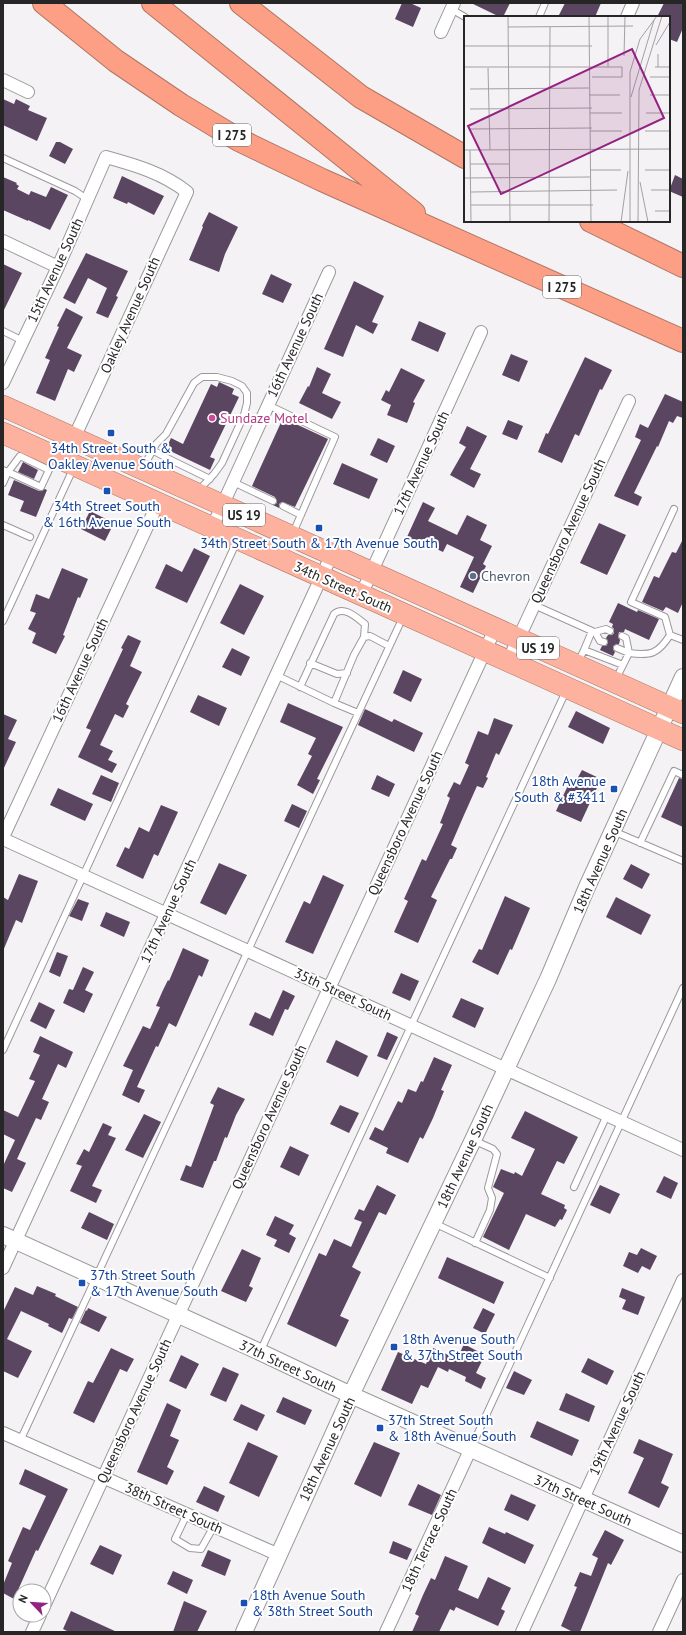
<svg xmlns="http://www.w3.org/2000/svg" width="686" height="1635" viewBox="0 0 686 1635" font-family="'PT Sans',sans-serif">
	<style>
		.building { fill: #5b4662 }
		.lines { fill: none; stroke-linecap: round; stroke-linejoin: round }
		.service-casing { stroke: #9b999c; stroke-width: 8 }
		.minor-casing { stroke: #9b999c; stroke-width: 14 }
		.tertiary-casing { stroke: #9b999c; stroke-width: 18 }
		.trunk-casing { stroke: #b17564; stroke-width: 22 }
		.motorway-casing { stroke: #b17564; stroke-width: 24 }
		.service { stroke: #fff; stroke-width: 6 }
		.minor { stroke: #fff; stroke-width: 12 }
		.tertiary { stroke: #fff; stroke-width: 16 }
		.trunk { stroke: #fcb29e; stroke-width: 21 }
		.motorway { stroke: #fc9f85; stroke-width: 22 }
		.hotel-dot { fill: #d1479c; stroke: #fff; stroke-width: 1.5 }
		.transit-dot { fill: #1a4fb4; stroke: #fff; stroke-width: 1.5 }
		.service-dot { fill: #5c6f8a; stroke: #fff; stroke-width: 1.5 }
		.labels { text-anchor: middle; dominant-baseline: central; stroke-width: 4; stroke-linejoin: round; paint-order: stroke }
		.shield { fill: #fff; stroke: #686768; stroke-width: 1 }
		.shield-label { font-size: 13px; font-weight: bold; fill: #272627 }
		.street-label { font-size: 14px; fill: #272627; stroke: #fff }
		.hotel-label { font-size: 14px; fill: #b23c85; stroke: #fff; text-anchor: start }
		.transit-label { font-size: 14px; fill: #164399; stroke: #fff; text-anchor: start }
		.service-label { font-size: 14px; fill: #4e5e75; stroke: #fff; text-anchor: start }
		.inset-road { fill: none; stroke: #a2a0a2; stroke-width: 1 }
		.view { fill: #942281; fill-opacity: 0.15; stroke: #942281; stroke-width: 2 }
		.inset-edge { fill: none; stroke: #272627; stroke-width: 2 }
	</style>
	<rect width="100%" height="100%" fill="#f4f2f4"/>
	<path class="building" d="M402,3H410L421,8L413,27L395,19Z
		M471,3H510L503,17H500Z
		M565,3H601L595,17H558Z
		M664,3H683V28L677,42L669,39V17H657Z
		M3,99L14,104L16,99L30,106L28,110L47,118L37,141L3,125Z
		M56,142H60L73,149L65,164L49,156Z
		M675,175L683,179V197L669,191Z
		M122,176L164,196L154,215L128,202L127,204L113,198Z
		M3,177L17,183L16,184L19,186L17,189L29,195L31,191L46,197L51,187L68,195L50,230L28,220V221L3,210Z
		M209,212L238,227L225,254L219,272L189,260L203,227L202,226Z
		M86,253L128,271L116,296L118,297L108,318L96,313L107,288L88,278L75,304L63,298Z
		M3,264L22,273L3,312Z
		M271,274L292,284L283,303L262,294Z
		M354,281L384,296L372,322L378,324L373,334L356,325L343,357L324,349Z
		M66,308L83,317L67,348L82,355L74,372L68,369L55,401L36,393L50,360L45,358L59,327L57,326Z
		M419,321L446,333L438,352L411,340Z
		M511,354L528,361L519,382L502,375Z
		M585,357L612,370L602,390L600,389L579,436L575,434L562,463L538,452L546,433L548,434Z
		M317,367L331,374L322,393L341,402L332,419L299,403L308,386L309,387Z
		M401,368L425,380L413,402L415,403L407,423L387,415L391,405L381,400L386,390L389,392Z
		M219,382L234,389L232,394L239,397L210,457L215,459L210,470L166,449L171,438L183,444L211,384L217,387Z
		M665,394L683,402V418L677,416L673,423L669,421L658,447L657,446L634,493L642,497L638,506L614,496L641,440L635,437L640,424L648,428Z
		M283,418L328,439L295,507L282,502L279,504V508L273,505L277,503L275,497L252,486Z
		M508,420L523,426L517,440L502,434Z
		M467,426L487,436L470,469L481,474L474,488L450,475L466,447L459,443Z
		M378,438L395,446L387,463L370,455Z
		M23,462L38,470L34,479L18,472Z
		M342,463L378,479L369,499L333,484Z
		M14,480L39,491L45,489L47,490L36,517L20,511L24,501L8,495Z
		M423,502L435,508L428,521L457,535L467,515L487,525L480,540L492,546L483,564L486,566L473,593L460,587L474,557L447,544L443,552L420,541L419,542L407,537Z
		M90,511L114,523L105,541L81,529Z
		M599,523L626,535L607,575L580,563Z
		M683,539V602L678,613L666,607L663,611L642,602L654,576L659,578L672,552L676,553Z
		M194,548L210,556L187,603L155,588L166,564L182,572Z
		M62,568L88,579L80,598L78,597L63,635L65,636L56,654L32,643L36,633L28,629L36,613L30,611L36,594L49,599Z
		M240,584L264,596L244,635L220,623Z
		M618,603L637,612L638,610L659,619L649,640L625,629L624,632H619L618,637L620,640L619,644L613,646V649L615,652L613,656L600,650L602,646H606L608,643L606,638L608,635H612L614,633V629L612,627L613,624L609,622Z
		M128,635L141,641L130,666L142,672L126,704L129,706L123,718L115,714L100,745L113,751L108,760L117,764L112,773L78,757L91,730L86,728L123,649L121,648Z
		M232,648L250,657L241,676L222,667Z
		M403,670L422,679L411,702L393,693Z
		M198,695L227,708L219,726L190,712Z
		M288,703L343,727L317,779L320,780L313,794L297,785L312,756L308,754L316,738L280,722Z
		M365,709L392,722L394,719L423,733L414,752L358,725Z
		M576,711L610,728L603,744L568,727Z
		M3,714L17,720L8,739L16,742L3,770Z
		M494,718L513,725L499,755L496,753L486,777L488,778L483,788L477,786L464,815L451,845L457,848L452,859H450L431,897L437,900L418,943L394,932L408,901L404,899L422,859L426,861L443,824L440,823L450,798L447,796L454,782L460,785L469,765L465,763L478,731L488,735Z
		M582,770L601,779L581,822L556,811L571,779L576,781Z
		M101,775L119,783L111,802L92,794Z
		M377,775L395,784L389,797L371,789Z
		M679,778L683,779V827L661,817Z
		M58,788L93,804L85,821L50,805Z
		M292,804L307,811L299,828L284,821Z
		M161,805L178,812L158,856L154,854L143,879L116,866L125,847L129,849L139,827L149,832Z
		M219,863L247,875L226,915L200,903Z
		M631,864L650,874L642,889L623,879Z
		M19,874L38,881L22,923L16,920L3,951V897L8,900Z
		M323,875L344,885L313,954L285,942L304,901L310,904Z
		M505,896L530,908L512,950L510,949L498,975L472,962L479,949L482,950Z
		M616,897L651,915L641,935L606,917Z
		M78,899L89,903L82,921L69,916Z
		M106,912L130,922L124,937L100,926Z
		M183,948L209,960L202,977L199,975L176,1027L169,1023L158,1047L156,1046L137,1087L145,1090L139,1103L122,1095L133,1070L123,1066L143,1026L150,1029L160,1007L156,1006L163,990L168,980L169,981Z
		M57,952L68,956L60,977L49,972Z
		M83,967L94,972L85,990L93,994L84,1013L63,1003L69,989L73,990Z
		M401,973L419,981L410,1001L392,993Z
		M283,990L295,996L288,1010L285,1009L273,1036L249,1025L255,1012L270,1019Z
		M461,998L484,1008L475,1028L452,1017Z
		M39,1002L55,1010L46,1029L30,1021Z
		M387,1032L398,1037L387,1060L377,1056Z
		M40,1036L73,1052L66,1068L58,1064L42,1099L49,1102L41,1120L36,1118L17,1159L26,1163L12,1192L3,1188V1166L15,1140L3,1134V1110L18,1117L35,1081L29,1079L40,1055L33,1052Z
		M336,1040L368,1056L358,1077L326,1062Z
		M434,1057L452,1065L441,1090L444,1091L433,1118L423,1139L420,1137L408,1163L386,1153L388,1148L369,1139L375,1127L383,1131L398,1101L402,1103L408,1089L416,1092L421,1081L423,1082Z
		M218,1087L245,1099L236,1115L227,1138L225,1137L216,1161H214L203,1188L180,1180L186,1165L191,1167L214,1105L210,1103Z
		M340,1105L359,1113L349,1133L330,1124Z
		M525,1111L578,1137L564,1164L557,1161L541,1194L565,1205L564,1208L567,1210L562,1220L560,1219L555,1227L526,1214L509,1250L483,1237L504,1193L493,1187L501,1169L514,1174L515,1172L522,1176L535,1149L511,1138Z
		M144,1114L161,1122L143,1158L125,1150Z
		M103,1123L112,1127L108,1135L116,1138L92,1186L102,1190L96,1203L70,1191L82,1166L76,1164L84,1149L89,1152Z
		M290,1146L309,1155L299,1176L280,1167Z
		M664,1176L678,1183L671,1199L656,1192Z
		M377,1185L396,1195L386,1215L379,1212L352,1267L361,1272L340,1316L349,1320L336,1347L287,1324L319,1253L326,1256L334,1239L351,1247L362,1222L354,1219L359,1209L364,1211Z
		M600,1185L620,1194L610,1214L590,1205Z
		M89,1212L114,1224L107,1240L81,1228Z
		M275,1216L294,1225L289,1234L296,1238L289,1253L274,1246L277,1240L266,1235Z
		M641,1248L657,1256L650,1270L642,1266L638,1273L623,1266L629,1252L637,1255Z
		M242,1249L261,1258L249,1286L253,1288L246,1302L221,1291Z
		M447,1257L504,1282L494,1304L438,1278Z
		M37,1286L56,1294L55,1296L78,1307L72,1319L69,1318L62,1333L48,1326L49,1324L21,1311L7,1339L32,1351L18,1378L3,1371V1312L15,1287L33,1295Z
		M622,1288L645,1297L638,1315L622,1309L626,1300L619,1297Z
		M88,1308L107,1317L99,1332L80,1323L86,1310L87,1311Z
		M483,1308L495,1314L485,1334L473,1328Z
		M464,1344L479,1352L478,1354L484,1357L476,1373L486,1378L481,1389L465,1381L466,1377L449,1369L448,1372L438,1367L428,1388L421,1385L412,1404L381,1390L398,1352L426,1364L433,1348L457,1359Z
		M111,1348L134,1359L127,1372L120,1369L94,1423L73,1413L88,1381L93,1383Z
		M181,1355L199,1364L186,1389L169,1381Z
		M588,1358L614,1371L607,1385L581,1372Z
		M223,1367L239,1374L226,1402L210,1395Z
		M514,1371L532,1380L524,1395L506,1388Z
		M566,1393L595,1406L589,1422L559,1410Z
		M283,1397L312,1410L305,1425L276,1412Z
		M167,1403L181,1410L170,1436L179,1440L167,1467L174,1471L167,1485L137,1472Z
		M241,1404L265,1415L257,1431L233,1420Z
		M537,1421L579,1440L572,1456L530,1437Z
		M639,1439L673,1454L661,1483L669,1487L659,1508L628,1493L644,1458L633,1453Z
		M248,1442L278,1456L259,1497L229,1483Z
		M374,1442L400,1453L381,1497L354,1484Z
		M25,1469L68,1489L38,1551L36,1550L14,1599L3,1593V1585L12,1563L8,1561L23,1527L30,1530L46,1496L19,1484Z
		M418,1484L441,1495L432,1515L408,1505Z
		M204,1486L225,1496L218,1512L196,1502Z
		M511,1494L536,1505L528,1521L504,1510Z
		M489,1527L505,1534L506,1532L534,1545L525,1564L482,1543Z
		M605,1530L624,1540L611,1565L608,1563L580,1632H573L561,1626L577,1587L574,1586L580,1572L591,1576L598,1558L592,1555Z
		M393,1541L412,1549L407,1560L389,1553Z
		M100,1545L122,1555L113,1575L90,1564Z
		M208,1550L231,1560L225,1576L201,1566Z
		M445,1556L468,1566L458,1590L478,1599L488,1577L511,1588L501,1609L505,1611L498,1626L456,1607L454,1611L450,1609L439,1632H412L419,1616L415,1614L423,1595L431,1578L435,1580Z
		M173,1571L193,1580L187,1594L167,1584Z
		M184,1601L207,1611L197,1632H173Z
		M71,1611L117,1632H69L63,1629Z"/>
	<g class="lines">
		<defs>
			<path id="service" d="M451,9L465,17
				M539,17L545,3
				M3,158L75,191L87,199
				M3,331L23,341
				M268,405L335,437L293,533
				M152,450L169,459L162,474
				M169,459L210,479
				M144,466L156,444L166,434L194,383L202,377H217L232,381L242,386L247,393V403L244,415L222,463L214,474L198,491
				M3,470L8,472L41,487L49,470L20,456L8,472L3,483
				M233,482L273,501
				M283,506L301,515
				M3,525L30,537
				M534,605L592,631L584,650
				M3,621L73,469
				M670,635L665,617L631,602L674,509
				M604,642L600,641L595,632L606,629L610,631
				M617,648L629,653L626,638L622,636
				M578,662L584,650L623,665
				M310,663L337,674L347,673
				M276,675L334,703L358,713
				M616,679L629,653C651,656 658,654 670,635L683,640
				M300,687L334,614C344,605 357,618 365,624L364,637
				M334,703L354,655L364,637L370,636L389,646
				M613,831L683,861
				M640,843L674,771L683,775
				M3,1050L237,541
				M473,1140L493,1149L497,1154L488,1188L492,1198L490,1210L475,1243
				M574,1187L607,1115
				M434,1223L550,1278
				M260,1352L566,691
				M20,1441L403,617
				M471,1448L683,988
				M187,1514L175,1539L190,1548L201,1549L214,1526"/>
			<path id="minor" d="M627,17L633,3
				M441,32L454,3
				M3,80L28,92
				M3,241L58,267
				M3,383L58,267L106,157C135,165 163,173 187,192L74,438
				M212,528L329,272
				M361,595L481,332
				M508,661L629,401
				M3,837L158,503
				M3,839L683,1150
				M3,1268L332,554
				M3,1433L279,1555
				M44,1606L495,629
				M32,1632L40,1615
				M386,1632L471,1448
				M522,1632L683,1280
				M659,1632L683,1580"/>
			<path id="tertiary" d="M3,1235L260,1352L351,1395L683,1544
				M244,1632L351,1395L473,1140L548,979L587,887L683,677"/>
			<path id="trunk" d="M3,406L683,713
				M3,433L683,740"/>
			<path id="motorway" d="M44,3L116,61L181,105L239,140L322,180L683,341
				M153,3L414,213
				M241,3L361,97L465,157
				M591,221L683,266"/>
		</defs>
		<use href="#service" class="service-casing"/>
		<use href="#minor" class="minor-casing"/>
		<use href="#tertiary" class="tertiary-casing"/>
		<use href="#trunk" class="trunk-casing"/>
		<use href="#motorway" class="motorway-casing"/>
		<use href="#service" class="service"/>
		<use href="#minor" class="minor"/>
		<use href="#tertiary" class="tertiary"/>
		<use href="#trunk" class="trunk"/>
		<use href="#motorway" class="motorway"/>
	</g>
	<circle class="hotel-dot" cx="212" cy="418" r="4"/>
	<g class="transit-dot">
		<rect x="107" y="429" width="8" height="8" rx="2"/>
		<rect x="103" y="487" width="8" height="8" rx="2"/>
		<rect x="315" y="524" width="8" height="8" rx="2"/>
		<rect x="610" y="785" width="8" height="8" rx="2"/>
		<rect x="78" y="1279" width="8" height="8" rx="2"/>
		<rect x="390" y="1343" width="8" height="8" rx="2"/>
		<rect x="376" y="1424" width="8" height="8" rx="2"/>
		<rect x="240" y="1599" width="8" height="8" rx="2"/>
	</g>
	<circle class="service-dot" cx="473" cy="576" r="4"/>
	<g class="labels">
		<g class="shield">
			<rect x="213" y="124" width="38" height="22" rx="3"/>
			<rect x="543" y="276" width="38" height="22" rx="3"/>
			<rect x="223" y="504" width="42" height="22" rx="3"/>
			<rect x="517" y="637" width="42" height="22" rx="3"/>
		</g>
		<g class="shield-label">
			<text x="232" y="135">I 275</text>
			<text x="562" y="287">I 275</text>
			<text x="244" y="515">US 19</text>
			<text x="538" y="648">US 19</text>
		</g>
		<g class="street-label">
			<text transform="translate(55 270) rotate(-65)">15th Avenue South</text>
			<text transform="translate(130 315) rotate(-66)">Oakley Avenue South</text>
			<text transform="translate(295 345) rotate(-65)">16th Avenue South</text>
			<text transform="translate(421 463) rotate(-65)">17th Avenue South</text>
			<text transform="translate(568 531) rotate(-65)">Queensboro Avenue South</text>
			<text transform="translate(343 587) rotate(24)">34th Street South</text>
			<text transform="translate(80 670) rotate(-65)">16th Avenue South</text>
			<text transform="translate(405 823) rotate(-65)">Queensboro Avenue South</text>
			<text transform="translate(600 861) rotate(-66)">18th Avenue South</text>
			<text transform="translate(168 911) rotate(-65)">17th Avenue South</text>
			<text transform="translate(343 994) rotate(25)">35th Street South</text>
			<text transform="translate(269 1117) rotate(-65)">Queensboro Avenue South</text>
			<text transform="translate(465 1156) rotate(-65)">18th Avenue South</text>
			<text transform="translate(288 1366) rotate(25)">37th Street South</text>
			<text transform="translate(134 1411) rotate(-65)">Queensboro Avenue South</text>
			<text transform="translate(617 1423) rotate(-65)">19th Avenue South</text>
			<text transform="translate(327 1449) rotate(-65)">18th Avenue South</text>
			<text transform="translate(583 1500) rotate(24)">37th Street South</text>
			<text transform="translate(174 1508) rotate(24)">38th Street South</text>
			<text transform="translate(429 1540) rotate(-65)">18th Terrace South</text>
		</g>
		<g class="hotel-label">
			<text x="220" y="418">Sundaze Motel</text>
		</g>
		<g class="transit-label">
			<text x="111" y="448" text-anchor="middle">34th Street South &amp;<tspan x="111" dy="16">Oakley Avenue South</tspan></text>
			<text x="107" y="506" text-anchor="middle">34th Street South<tspan x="107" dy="16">&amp; 16th Avenue South</tspan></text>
			<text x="319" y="543" text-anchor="middle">34th Street South &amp; 17th Avenue South</text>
			<text x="606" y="781" text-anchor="end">18th Avenue<tspan x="606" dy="16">South &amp; #3411</tspan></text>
			<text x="90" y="1275">37th Street South<tspan x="90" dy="16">&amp; 17th Avenue South</tspan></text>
			<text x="402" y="1339">18th Avenue South<tspan x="402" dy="16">&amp; 37th Street South</tspan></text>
			<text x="388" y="1420">37th Street South<tspan x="388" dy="16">&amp; 18th Avenue South</tspan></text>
			<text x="252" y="1595">18th Avenue South<tspan x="252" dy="16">&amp; 38th Street South</tspan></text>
		</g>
		<g class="service-label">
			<text x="481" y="576">Chevron</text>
		</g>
	</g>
	<g transform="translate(464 16)">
		<rect width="206" height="206" fill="#f4f2f4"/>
		<path class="inset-road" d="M44,0L46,206M125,0L127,206M144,0V51M44,11L169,10M192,29L206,6M0,30H128M194,38V51M160,40L161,0M0,51H158V61H128M191,51H206M24,52L26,134M186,61H206M6,73L125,72M125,79H156M186,79H206M167,81L190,4M6,93L128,92M126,97H158M182,97H206M6,113L128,112M126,115H158M181,115H206M0,134L206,133M6,134L7,206M6,148H45M126,154H157M181,154H206M0,162L126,161M176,166L184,206M187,174H206M7,176L153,174M7,189H129M191,195H206M85,206L86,11M157,206L164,155M166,206V56L176,23L193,0M174,206L175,74L198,0"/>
		<path class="view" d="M168,33L200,102L37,178L4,110Z"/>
		<rect width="206" height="206" class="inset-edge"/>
	</g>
	<rect width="686" height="1635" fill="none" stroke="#272627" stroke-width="8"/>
	<g transform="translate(32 1603) rotate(295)"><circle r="19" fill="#ffffff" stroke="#a9a8a9"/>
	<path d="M0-3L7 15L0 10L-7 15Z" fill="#942281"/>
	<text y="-6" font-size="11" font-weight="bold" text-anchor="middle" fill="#272627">N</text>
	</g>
</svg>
